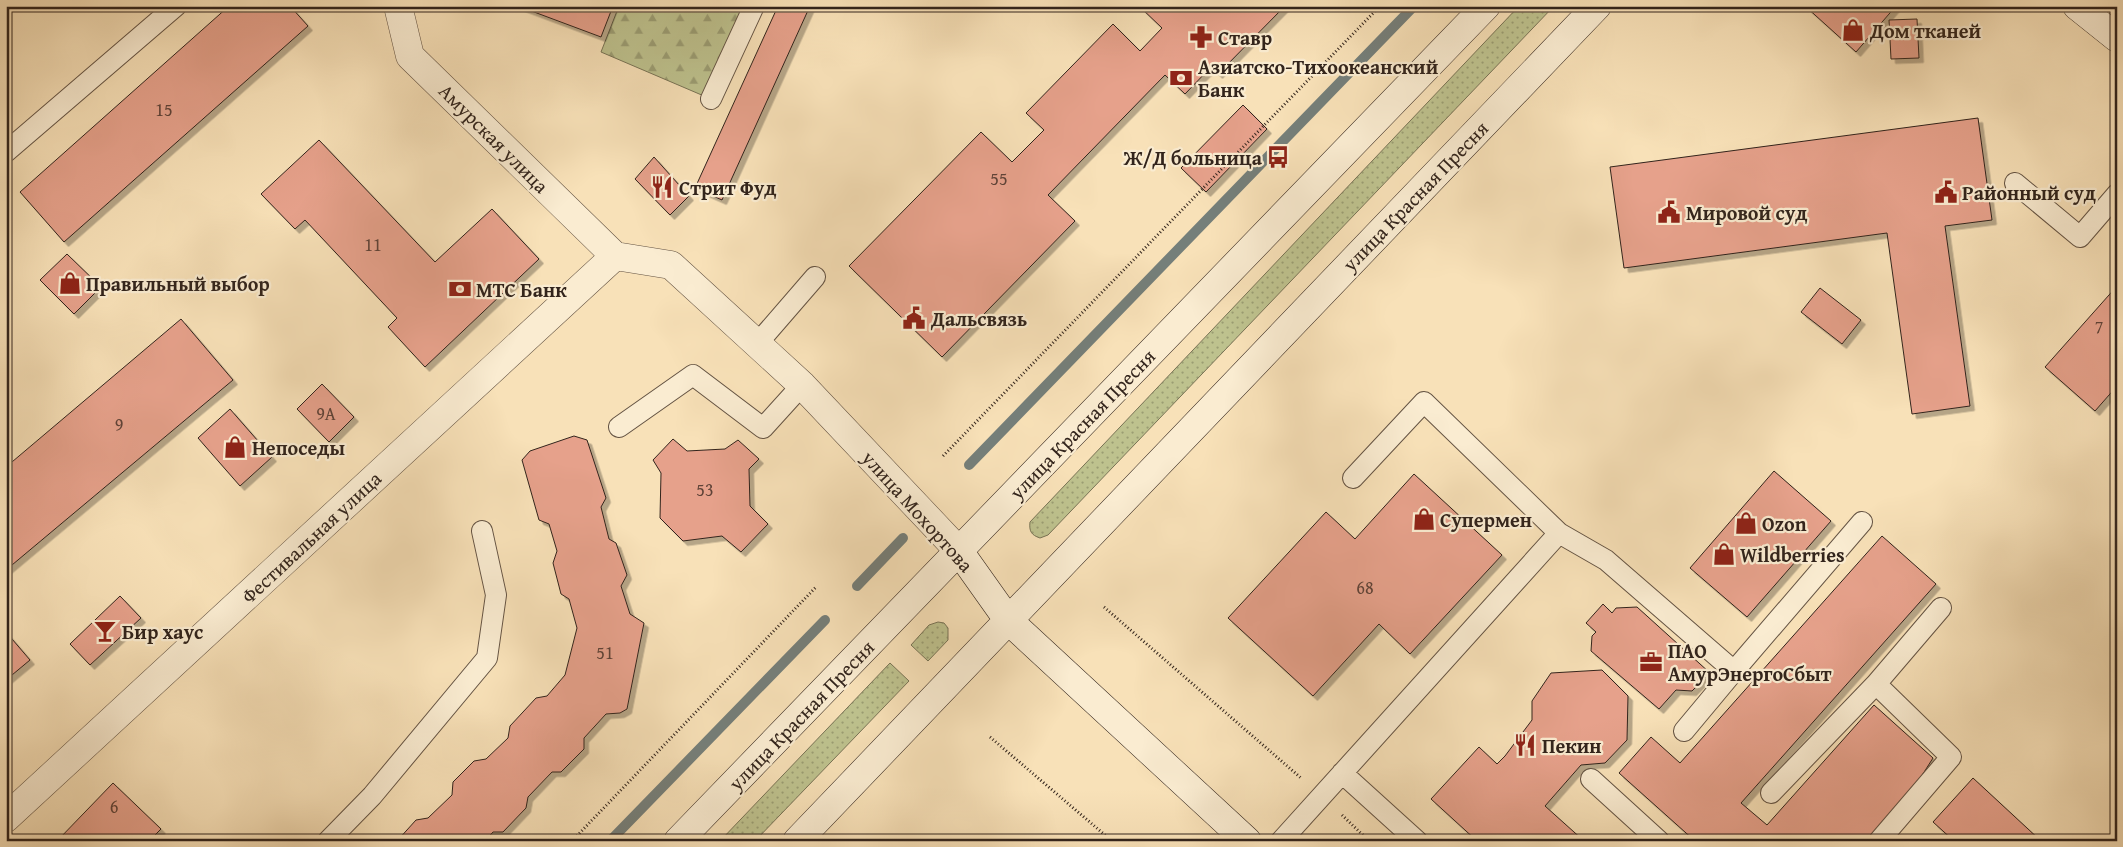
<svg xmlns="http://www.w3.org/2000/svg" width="2123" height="847" viewBox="0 0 2123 847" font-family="'Gentium Book Plus',serif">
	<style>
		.grass { fill: url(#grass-dots); stroke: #787355 }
		.forest { fill: url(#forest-firs); stroke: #787355 }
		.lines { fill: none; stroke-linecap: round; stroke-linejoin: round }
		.stream { stroke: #757f7a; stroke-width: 10 }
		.building { fill: #e6a18b; stroke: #32241c; filter: url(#shadow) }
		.lane-casing { stroke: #645343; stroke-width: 22 }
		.street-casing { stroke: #645343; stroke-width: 29 }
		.secondary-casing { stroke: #32241c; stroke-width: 29 }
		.path { stroke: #32241c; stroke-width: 3; stroke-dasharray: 1 2.5; stroke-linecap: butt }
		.lane { stroke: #faecd1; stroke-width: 20 }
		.street { stroke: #faecd1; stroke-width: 28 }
		.secondary { stroke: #faecd1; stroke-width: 28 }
		.labels { text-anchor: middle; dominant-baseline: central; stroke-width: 4.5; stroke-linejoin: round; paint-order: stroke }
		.number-label { font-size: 18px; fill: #5f4338 }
		.poi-label { font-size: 20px; font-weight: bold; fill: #32241c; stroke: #faecd1; text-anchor: start }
		.street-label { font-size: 20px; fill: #32241c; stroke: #faecd1 }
	</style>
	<defs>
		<pattern id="grass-dots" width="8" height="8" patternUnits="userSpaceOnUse" patternTransform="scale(1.25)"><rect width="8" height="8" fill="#bec28e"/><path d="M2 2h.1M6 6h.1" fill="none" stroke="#9b9d73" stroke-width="1.8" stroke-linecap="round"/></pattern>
		<pattern id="forest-firs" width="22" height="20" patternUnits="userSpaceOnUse" patternTransform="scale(1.25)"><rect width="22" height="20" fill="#bec28e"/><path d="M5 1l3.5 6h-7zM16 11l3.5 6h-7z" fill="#9b9d73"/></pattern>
		<filter id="shadow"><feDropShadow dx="4.5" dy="4.5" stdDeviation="0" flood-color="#0004"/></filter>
	</defs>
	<rect width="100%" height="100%" fill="#f8e1b8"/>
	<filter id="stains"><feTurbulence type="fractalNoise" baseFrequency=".004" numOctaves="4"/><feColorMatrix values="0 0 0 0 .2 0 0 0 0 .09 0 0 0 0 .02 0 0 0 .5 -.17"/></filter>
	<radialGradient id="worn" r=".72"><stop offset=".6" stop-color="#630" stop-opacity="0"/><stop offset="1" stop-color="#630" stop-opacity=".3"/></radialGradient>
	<path class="grass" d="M1519,6H1554L1048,535L1040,538C1031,535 1029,531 1030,522Z
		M938,622L944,623L948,628V640L928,661L911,645L929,625Z
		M890,663L909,681L755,841H720Z"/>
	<path class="forest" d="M619,6H750L711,99L601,52Z"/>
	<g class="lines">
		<path class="stream" d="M969,465L1414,6
			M857,586L903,538
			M610,841L825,620"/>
	</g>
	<path class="building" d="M229,6H290L308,26L64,242L20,192Z
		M518,6H613L601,37Z
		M778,6H810L722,200L695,188Z
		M1139,6H1285L1218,74L1211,67L1185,94L1165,75L1048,195L1075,221L942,357L849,266L981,132L1012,162L1044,130L1026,113L1113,24L1140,51L1162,28Z
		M1805,6H1896L1856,52Z
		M1917,19L1919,58L1891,59L1889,20Z
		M1243,105L1267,129L1206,192L1181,168Z
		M1978,118L1992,220L1945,226L1970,406L1912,414L1887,233L1624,268L1610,167Z
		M319,140L435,262L492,209L539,259L425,367L388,327L397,318L305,220L295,229L261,194Z
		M654,157L689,196L670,215L635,179Z
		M67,254L101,287L74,314L40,280Z
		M2117,286V386L2095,411L2045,367Z
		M1820,288L1861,320L1842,344L1801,312Z
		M181,319L233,380L6,570V467Z
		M322,384L354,417L329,442L297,409Z
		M230,409L272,457L240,486L198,438Z
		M574,436L587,440L606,498L601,507L609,539L616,543L627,575L621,586L630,614L644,623L627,709L620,713L606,714L584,738V749L561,772H552L528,797L526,808L503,832H493L485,841H397L416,820L428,818L452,795L453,782L474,761L486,759L508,738L510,726L536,698L547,696L565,675L577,628L569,599L561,594L553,563L557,551L549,524L539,520L522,460L530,451Z
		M673,439L687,451L725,449L738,440L759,459L749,469L750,506L768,524L741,552L722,536L683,541L660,518L661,473L653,460Z
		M1774,471L1831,521L1747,617L1690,568Z
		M1414,474L1502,555L1410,654L1379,624L1313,696L1228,618L1326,512L1355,539Z
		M1882,536L1936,584L1741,803L1767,825L1874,705L1933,758L1890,826L1874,841H1695L1619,773L1651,737L1680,763Z
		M120,596L141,618L90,665L70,644Z
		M1603,604L1612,613L1616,608L1637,607L1710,673L1692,691L1676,690L1659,709L1591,651L1592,636L1596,632L1586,623Z
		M6,632L30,660L6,680Z
		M1602,670L1628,696L1627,740L1605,763L1581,765L1545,806L1584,841H1477L1431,799L1479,747L1497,764L1505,756L1532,720V701L1551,673Z
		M1973,778L2041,841H1954L1933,822Z
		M113,783L161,829L149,841H57Z"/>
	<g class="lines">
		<defs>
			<path id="lane" d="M711,99L754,6
				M6,152L176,6
				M2015,183L2080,237L2117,194
				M757,344L815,277
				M619,427L693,375L763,428L802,385
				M1559,533L1606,560L1734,671L1684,731
				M1734,671L1862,522
				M1876,684L1941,608
				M1342,773L1417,841
				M1591,779L1659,841
				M1771,793L1876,684L1951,757L1879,841
				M328,841L372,796L487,658L496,595L482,531
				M1281,841L1559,533L1424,402L1353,478"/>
			<path id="street" d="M398,6L410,56L615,256
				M615,256L671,265L802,385L959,551
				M6,818L615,256"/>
			<path id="secondary" d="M2077,6L2117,38
				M959,551L1008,620L1247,841
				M678,841L1486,6
				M797,841L1597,6"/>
		</defs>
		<use href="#lane" class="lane-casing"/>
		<use href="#street" class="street-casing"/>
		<use href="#secondary" class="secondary-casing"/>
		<path class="path" d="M943,456L1380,6
			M1104,607L1301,778
			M990,737L1112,841
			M1342,815L1369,841
			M572,841L816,587"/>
		<use href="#lane" class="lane"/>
		<use href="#street" class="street"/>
		<use href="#secondary" class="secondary"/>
	</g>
	<defs>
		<symbol id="shop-bare" viewBox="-9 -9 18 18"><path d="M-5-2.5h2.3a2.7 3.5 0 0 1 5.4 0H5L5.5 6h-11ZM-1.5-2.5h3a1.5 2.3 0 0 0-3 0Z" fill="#8f2418" stroke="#faecd1" stroke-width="2.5" paint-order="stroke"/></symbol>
		<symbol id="pharmacy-bare" viewBox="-9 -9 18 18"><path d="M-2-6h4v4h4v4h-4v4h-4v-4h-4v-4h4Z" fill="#8f2418" stroke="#faecd1" stroke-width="2.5" paint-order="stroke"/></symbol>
		<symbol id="bank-bare" viewBox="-9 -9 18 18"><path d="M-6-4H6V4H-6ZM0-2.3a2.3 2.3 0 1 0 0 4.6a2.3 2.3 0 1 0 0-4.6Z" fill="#8f2418" stroke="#faecd1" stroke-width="2.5" paint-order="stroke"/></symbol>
		<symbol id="bus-bare" viewBox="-9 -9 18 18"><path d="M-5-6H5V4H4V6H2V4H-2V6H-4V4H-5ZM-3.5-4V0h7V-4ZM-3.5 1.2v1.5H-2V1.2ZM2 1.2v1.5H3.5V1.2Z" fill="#8f2418" stroke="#faecd1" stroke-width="2.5" paint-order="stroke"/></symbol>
		<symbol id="restaurant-bare" viewBox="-9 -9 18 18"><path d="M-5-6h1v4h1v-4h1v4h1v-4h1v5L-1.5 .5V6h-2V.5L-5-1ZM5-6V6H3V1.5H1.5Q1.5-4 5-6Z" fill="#8f2418" stroke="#faecd1" stroke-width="2.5" paint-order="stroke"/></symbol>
		<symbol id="civic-bare" viewBox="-9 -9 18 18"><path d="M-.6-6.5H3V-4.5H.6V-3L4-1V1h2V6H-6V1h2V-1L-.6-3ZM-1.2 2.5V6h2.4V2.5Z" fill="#8f2418" stroke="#faecd1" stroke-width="2.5" paint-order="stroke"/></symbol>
		<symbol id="bar-bare" viewBox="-9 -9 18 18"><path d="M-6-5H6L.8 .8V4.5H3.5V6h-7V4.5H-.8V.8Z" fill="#8f2418" stroke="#faecd1" stroke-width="2.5" paint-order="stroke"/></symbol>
		<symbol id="office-bare" viewBox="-9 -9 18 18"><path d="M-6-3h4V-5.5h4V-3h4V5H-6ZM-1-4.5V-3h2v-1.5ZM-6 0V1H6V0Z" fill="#8f2418" stroke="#faecd1" stroke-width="2.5" paint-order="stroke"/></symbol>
	</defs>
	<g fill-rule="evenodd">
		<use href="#shop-bare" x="1837" y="14" width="32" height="32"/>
		<use href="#pharmacy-bare" x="1185" y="21" width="32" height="32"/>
		<use href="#bank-bare" x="1165" y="62" width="32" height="32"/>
		<use href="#bus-bare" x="1262" y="141" width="32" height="32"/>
		<use href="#restaurant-bare" x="646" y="171" width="32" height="32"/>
		<use href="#civic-bare" x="1930" y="176" width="32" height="32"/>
		<use href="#civic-bare" x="1653" y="196" width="32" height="32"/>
		<use href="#shop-bare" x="54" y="267" width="32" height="32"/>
		<use href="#bank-bare" x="444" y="273" width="32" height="32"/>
		<use href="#civic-bare" x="898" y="302" width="32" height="32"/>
		<use href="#shop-bare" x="219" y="431" width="32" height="32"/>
		<use href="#shop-bare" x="1408" y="503" width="32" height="32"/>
		<use href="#shop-bare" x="1730" y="507" width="32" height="32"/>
		<use href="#shop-bare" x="1708" y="538" width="32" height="32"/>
		<use href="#bar-bare" x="89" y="615" width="32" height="32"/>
		<use href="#office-bare" x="1635" y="646" width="32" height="32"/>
		<use href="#restaurant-bare" x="1509" y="729" width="32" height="32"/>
	</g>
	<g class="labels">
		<g class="number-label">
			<text x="164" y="109">15</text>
			<text x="999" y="178">55</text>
			<text x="373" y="244">11</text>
			<text x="2099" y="326">7</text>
			<text x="326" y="413">9А</text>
			<text x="119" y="424">9</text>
			<text x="705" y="489">53</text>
			<text x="1365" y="587">68</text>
			<text x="605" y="652">51</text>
			<text x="114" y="806">6</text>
		</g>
		<g class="poi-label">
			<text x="1870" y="30">Дом тканей</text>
			<text x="1218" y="37">Ставр</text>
			<text x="1198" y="66">Азиатско-Тихоокеанский<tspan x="1198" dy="23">Банк</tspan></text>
			<text x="1262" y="157" text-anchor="end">Ж/Д больница</text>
			<text x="679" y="187">Стрит Фуд</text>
			<text x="1962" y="192">Районный суд</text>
			<text x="1686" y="212">Мировой суд</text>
			<text x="86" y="283">Правильный выбор</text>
			<text x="476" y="289">МТС Банк</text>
			<text x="931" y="318">Дальсвязь</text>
			<text x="252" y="447">Непоседы</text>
			<text x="1440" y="519">Cупермен</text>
			<text x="1762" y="523">Ozon</text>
			<text x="1740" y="554">Wildberries</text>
			<text x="122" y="631">Бир хаус</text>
			<text x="1668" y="650">ПАО<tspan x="1668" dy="23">АмурЭнергоСбыт</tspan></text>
			<text x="1542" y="745">Пекин</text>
		</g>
		<g class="street-label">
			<text transform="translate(494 138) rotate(45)">Амурская улица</text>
			<text transform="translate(1415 196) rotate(-46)">улица Красная Пресня</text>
			<text transform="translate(1082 424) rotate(-46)">улица Красная Пресня</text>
			<text transform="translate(918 511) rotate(48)">улица Мохортова</text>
			<text transform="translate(311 537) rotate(-43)">Фестивальная улица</text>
			<text transform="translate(801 715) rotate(-46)">улица Красная Пресня</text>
		</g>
	</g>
	<rect width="2123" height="847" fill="none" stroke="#f8e1b8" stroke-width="25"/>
	<rect x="8" y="8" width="2108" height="832" fill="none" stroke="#32241c" stroke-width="2.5"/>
	<rect x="12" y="12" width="2098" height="822" fill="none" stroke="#32241c"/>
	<rect width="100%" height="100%" filter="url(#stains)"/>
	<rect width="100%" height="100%" fill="url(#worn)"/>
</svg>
